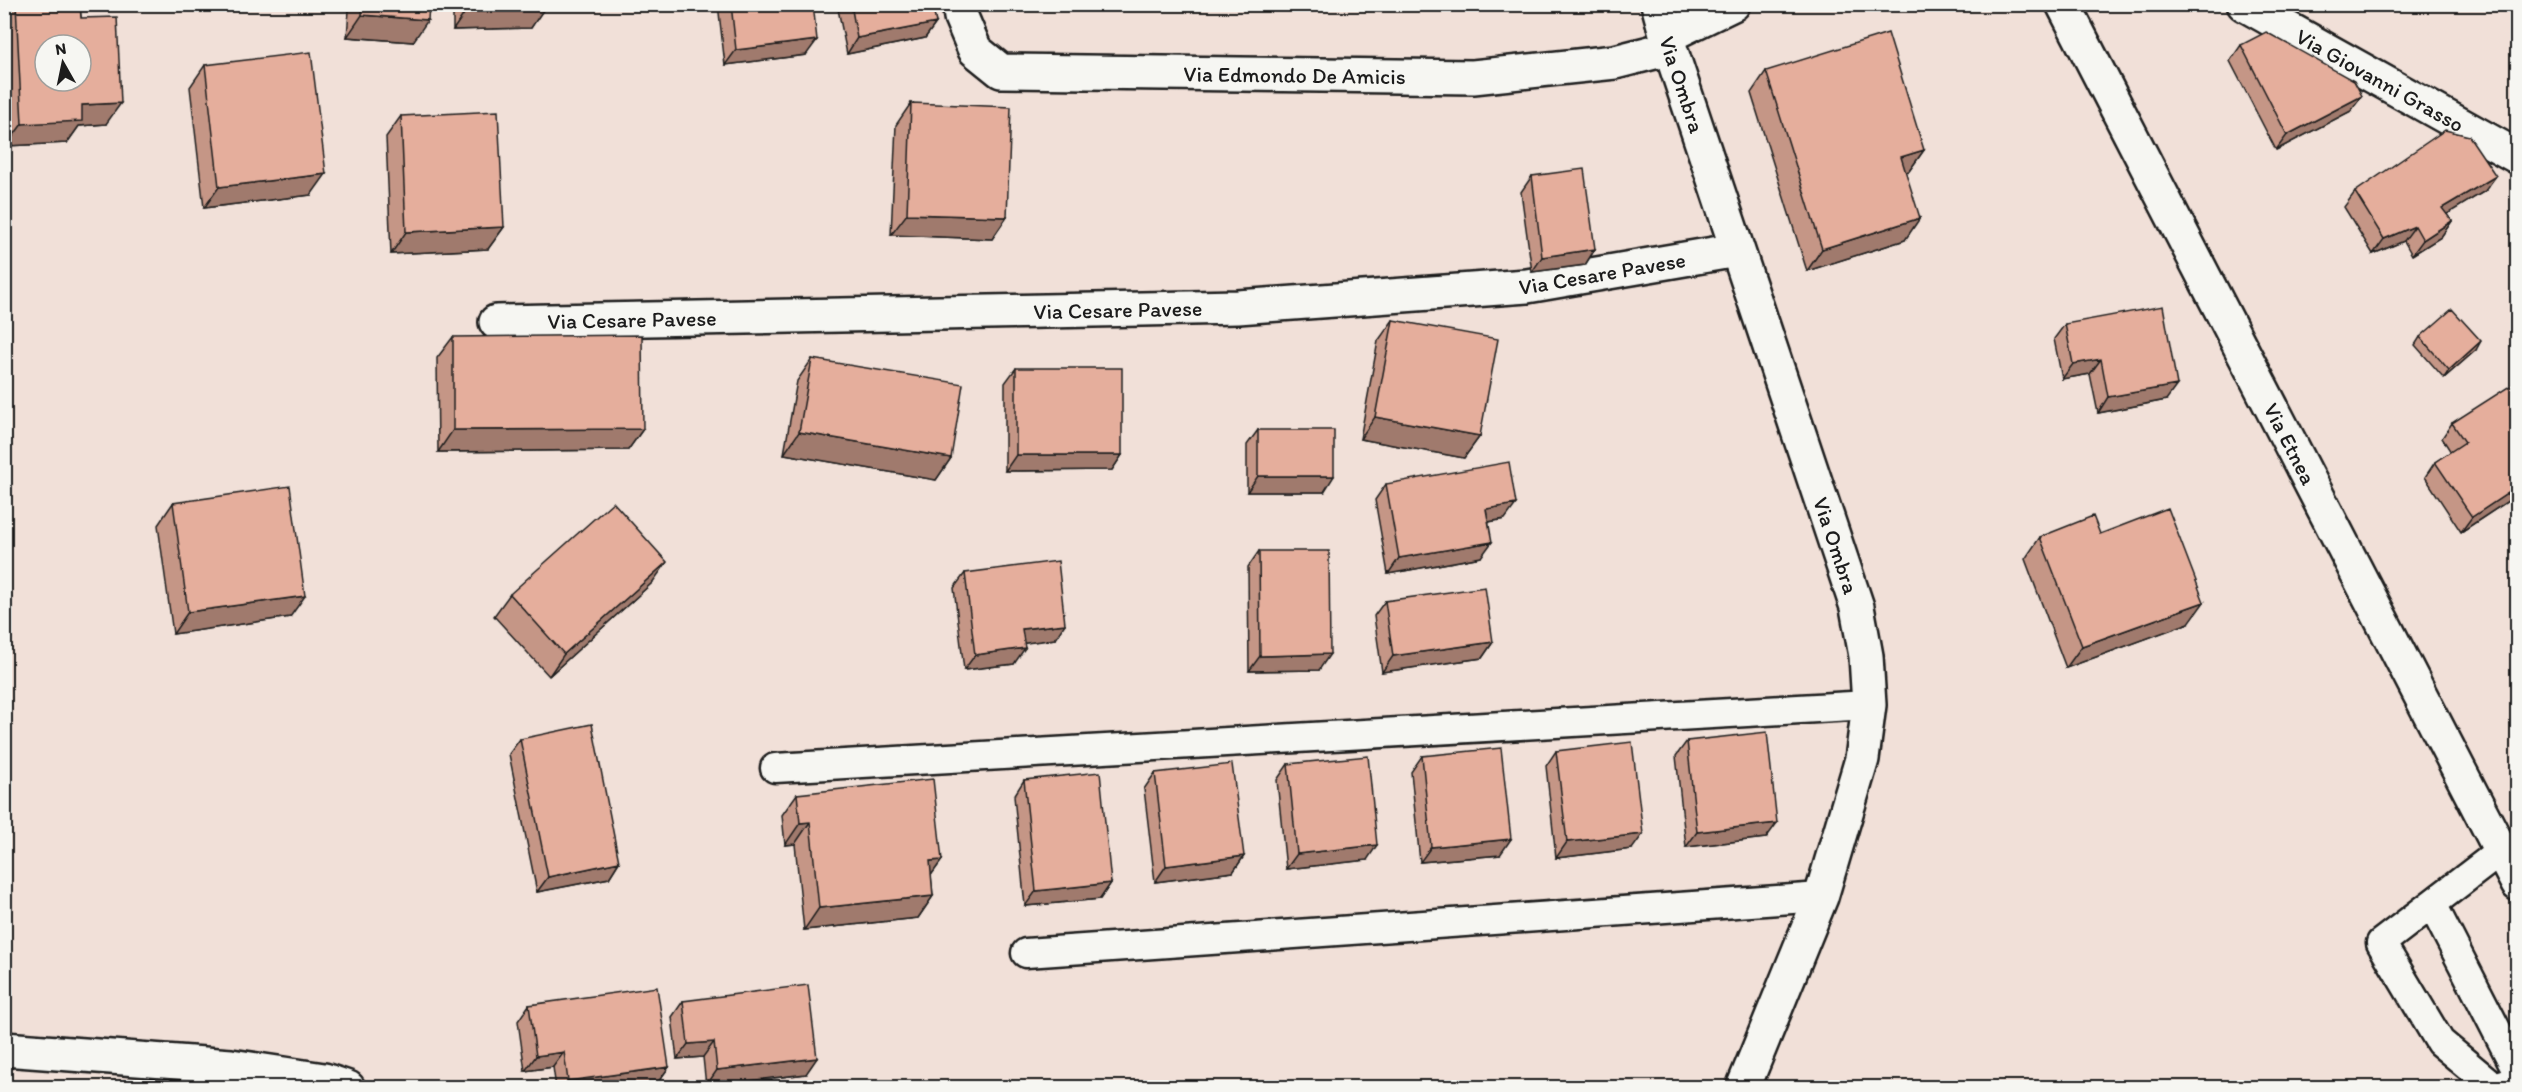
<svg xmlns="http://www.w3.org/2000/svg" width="2522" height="1092" viewBox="0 0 2522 1092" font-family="Itim,sans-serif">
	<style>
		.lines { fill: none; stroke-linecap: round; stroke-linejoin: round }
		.service-casing { stroke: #1c1c1c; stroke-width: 33 }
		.minor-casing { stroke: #1c1c1c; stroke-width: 38 }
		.secondary-casing { stroke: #1c1c1c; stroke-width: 38 }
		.service { stroke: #f6f6f2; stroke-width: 28 }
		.minor { stroke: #f6f6f2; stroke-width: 33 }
		.secondary { stroke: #f6f6f2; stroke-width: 33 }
		.wall { fill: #c59686; stroke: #1c1c1c; stroke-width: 1.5 }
		.shaded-wall { fill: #a07a6d; stroke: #1c1c1c; stroke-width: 1.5 }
		.building { fill: #e5ae9c; stroke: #1c1c1c; stroke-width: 1.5; fill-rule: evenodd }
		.labels { text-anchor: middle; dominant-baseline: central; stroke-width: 4.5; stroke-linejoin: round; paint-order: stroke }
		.street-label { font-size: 22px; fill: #1c1c1c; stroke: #f6f6f2 }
	</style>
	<rect width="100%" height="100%" fill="#f1e0d8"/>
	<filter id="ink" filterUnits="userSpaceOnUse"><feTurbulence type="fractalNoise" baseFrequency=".0167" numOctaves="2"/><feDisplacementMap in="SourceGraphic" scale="12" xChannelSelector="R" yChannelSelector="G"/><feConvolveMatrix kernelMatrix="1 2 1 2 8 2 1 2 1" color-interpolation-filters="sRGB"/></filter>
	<g filter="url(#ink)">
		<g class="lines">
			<defs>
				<path id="service" d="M775,768L1869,705
					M2501,851L2381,943L2440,1042L2494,1087L2518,1079
					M2432,904L2518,1072
					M1026,953L1821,897"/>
				<g id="minor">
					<path id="s1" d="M959,4L961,17L975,50L1001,71L1473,77L1615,62L1670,48"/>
					<path id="s2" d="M2244,4L2518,157"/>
					<path d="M1667,36L1733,4"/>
					<path id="s3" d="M496,322L1238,307L1527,286L1737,250"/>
					<path d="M4,1049L231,1066L324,1080L348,1088"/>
				</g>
				<g id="secondary">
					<path id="s4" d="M1658,4L1670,48L1857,607L1866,656L1869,705L1862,759L1821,897L1743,1088"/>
					<path id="s5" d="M2063,4L2518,884"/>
				</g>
			</defs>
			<use href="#service" class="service-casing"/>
			<use href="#minor" class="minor-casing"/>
			<use href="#secondary" class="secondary-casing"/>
			<use href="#service" class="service"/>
			<use href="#minor" class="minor"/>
			<use href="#secondary" class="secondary"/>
		</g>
		<path class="wall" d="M13,4H80L81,18L106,124L79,126L67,143L6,146L4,106V17Z
			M323,4H429L413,42L347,37L349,10L323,8Z
			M453,4H546L531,28L453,30Z
			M718,4H813L806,55L725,65Z
			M837,4H932L936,23L925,38L847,54Z
			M2241,45L2351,111L2276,150L2230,61Z
			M205,65L311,195L204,208L190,87Z
			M1766,71L1924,150L1909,171L1906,172L1905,240L1807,271L1751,93Z
			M911,103L1007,217L992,239L891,235L896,125Z
			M401,116L504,227L488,249L391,254L386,137Z
			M1532,176L1595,249L1585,265L1532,272L1521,192Z
			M2485,191L2446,214L2452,221L2441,237L2412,255L2404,241L2373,254L2344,207L2355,192Z
			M1393,320L1480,436L1464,458L1360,439L1378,341Z
			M2065,324L2166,400L2098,413L2090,374L2062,379L2054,339Z
			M453,337L643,429L628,450L438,452L437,358Z
			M2420,337L2476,350L2444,378L2415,345Z
			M812,359L951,458L936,480L784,454L797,381Z
			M1016,368L1122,455L1112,470L1005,471V383Z
			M2452,423L2517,495L2461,532L2425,477L2435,462L2451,452L2442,438Z
			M1258,430L1324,492H1247V445Z
			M1386,484L1505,519L1489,522L1481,557L1388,574L1375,500Z
			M173,503L290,617L173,634L158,525Z
			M2100,534L2189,623L2066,668L2025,559L2040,537Z
			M1259,551L1319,670L1249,671L1248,567Z
			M965,573L1055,639L1024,643L1014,664L964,670L954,588Z
			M652,583L549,676L494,616L510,594Z
			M1385,601L1493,642L1482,658L1382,672L1374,616Z
			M520,739L619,862L609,878L537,892L509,754Z
			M1687,741L1766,838L1686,847L1676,756Z
			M1556,751L1632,849L1556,858L1546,766Z
			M1422,756L1500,855L1420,862L1411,772Z
			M1288,764L1367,860L1286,869L1277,780Z
			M1155,773L1244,856L1233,872L1155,882L1144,789Z
			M1024,780L1111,883L1100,899L1025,906L1014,796Z
			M797,794L942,860L931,875L933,896L918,918L804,930L795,844L785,845L782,815Z
			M683,1001L806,1074L706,1086L703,1057L677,1059L672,1017Z
			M529,1005L669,1067L658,1082L619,1088H556L553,1067L525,1071L518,1021Z"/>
		<path class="shaded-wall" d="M325,4H353L349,10L323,8Z
			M546,6L531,28L453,30L468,8Z
			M362,15L428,20L413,42L347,37Z
			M936,23L925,38L847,54L857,38Z
			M817,40L806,55L725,65L736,50Z
			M2362,96L2351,111L2276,150L2287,135Z
			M121,103L106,124L79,126L67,143L6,146L22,124L82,105Z
			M1924,150L1909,171L1886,178L1901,157Z
			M326,174L311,195L204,208L219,187Z
			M2496,176L2485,191L2431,224L2442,208Z
			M907,214L1007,217L992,239L891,235Z
			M1920,218L1905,240L1807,271L1822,249Z
			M2452,221L2441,237L2412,255L2423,240Z
			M2415,226L2404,241L2373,254L2384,239Z
			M504,227L488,249L391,254L406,232Z
			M1595,249L1585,265L1532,272L1542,257Z
			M2481,341L2476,350L2444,378L2449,370Z
			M2101,359L2090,374L2062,379L2073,364Z
			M2177,385L2166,400L2098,413L2108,397Z
			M1375,417L1480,436L1464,458L1360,439Z
			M643,429L628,450L438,452L453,430Z
			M799,432L951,458L936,480L784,454Z
			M1016,455H1122L1112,470L1005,471Z
			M1258,476H1334L1324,492H1247Z
			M2517,487V495L2461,532L2472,517Z
			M1516,504L1505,519L1476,524L1486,509Z
			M1492,542L1481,557L1388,574L1399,558Z
			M667,562L652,583L549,676L564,654Z
			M305,596L290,617L173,634L188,612Z
			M2204,602L2189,623L2066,668L2082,646Z
			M1065,624L1055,639L1012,645L1022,629Z
			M1493,642L1482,658L1382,672L1393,656Z
			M1025,648L1014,664L964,670L975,655Z
			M1330,654L1319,670L1249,671L1260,656Z
			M810,822L795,844L785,845L800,823Z
			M1777,823L1766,838L1686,847L1697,832Z
			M1643,834L1632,849L1556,858L1567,842Z
			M1511,839L1500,855L1420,862L1431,847Z
			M1377,845L1367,860L1286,869L1297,854Z
			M1244,856L1233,872L1155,882L1166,866Z
			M942,860L927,881L930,861Z
			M619,862L609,878L537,892L548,877Z
			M1111,883L1100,899L1025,906L1036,891Z
			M933,896L918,918L804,930L819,908Z
			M714,1042L703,1057L677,1059L688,1044Z
			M564,1052L553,1067L525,1071L536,1056Z
			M817,1058L806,1074L706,1086L717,1070Z
			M669,1067L658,1082L619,1088H564L568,1081Z"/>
		<path class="building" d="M16,4H80L81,18L117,17L121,103L82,105V121L22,124ZM45,45H81V81H45Z
			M363,4H429L428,20L362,15Z
			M468,4H546V6L468,8Z
			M731,4H813L817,40L736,50Z
			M851,4H932L936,23L857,38Z
			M2266,32L2354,81L2362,96L2287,135L2241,45Z
			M1888,33L1924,150L1901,157L1920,218L1822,249L1766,71Z
			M311,52L326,174L219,187L205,65Z
			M911,103L1011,107L1007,217L907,214Z
			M498,111L504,227L406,232L401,116Z
			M2445,130L2469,136L2496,176L2442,208L2452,221L2423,240L2415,226L2384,239L2355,192Z
			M1584,169L1595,249L1542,257L1532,176Z
			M2163,306L2177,385L2108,397L2101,359L2073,364L2065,324Z
			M2452,309L2481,341L2449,370L2420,337Z
			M1393,320L1498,339L1480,436L1375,417Z
			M642,335L643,429L453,430V337Z
			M812,359L963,384L951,458L799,432Z
			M1016,368H1122V455H1016Z
			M2516,382L2517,384V487L2472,517L2435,462L2465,442L2452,423Z
			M1258,430H1334V476H1258Z
			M1509,462L1516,504L1486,509L1492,542L1399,558L1386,484Z
			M290,486L305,596L188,612L173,503Z
			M613,502L667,562L564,654L510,594Z
			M2168,508L2204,602L2082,646L2040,537L2093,516L2100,534Z
			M1259,551H1329L1330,654L1260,656Z
			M1058,561L1065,624L1022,629L1025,648L975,655L965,573Z
			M1485,587L1493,642L1393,656L1385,601Z
			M592,724L619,862L548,877L520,739Z
			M1767,732L1777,823L1697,832L1687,741Z
			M1632,742L1643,834L1567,842L1556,751Z
			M1501,748L1511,839L1431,847L1422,756Z
			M1368,756L1377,845L1297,854L1288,764Z
			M1232,764L1244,856L1166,866L1155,773Z
			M1100,772L1111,883L1036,891L1024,780Z
			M933,779L942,860L930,861L933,896L819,908L810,822L800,823L797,794Z
			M808,985L817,1058L717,1070L714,1042L688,1044L683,1001Z
			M657,987L669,1067L568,1081L564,1052L536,1056L529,1005Z"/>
	</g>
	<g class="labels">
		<g class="street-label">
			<text stroke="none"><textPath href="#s1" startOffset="376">Via Edmondo De Amicis</textPath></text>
			<text stroke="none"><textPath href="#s2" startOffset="156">Via Giovanni Grasso</textPath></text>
			<text stroke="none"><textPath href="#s4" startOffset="84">Via Ombra</textPath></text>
			<text stroke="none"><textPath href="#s3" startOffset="1108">Via Cesare Pavese</textPath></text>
			<text stroke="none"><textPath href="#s3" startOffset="622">Via Cesare Pavese</textPath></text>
			<text stroke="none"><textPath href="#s3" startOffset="136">Via Cesare Pavese</textPath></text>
			<text stroke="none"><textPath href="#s5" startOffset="495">Via Etnea</textPath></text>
			<text stroke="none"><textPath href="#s4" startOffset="570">Via Ombra</textPath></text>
		</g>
	</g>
	<rect width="2522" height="1092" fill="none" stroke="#f6f6f2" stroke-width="24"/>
	<rect x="12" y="12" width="2498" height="1068" fill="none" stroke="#1c1c1c" stroke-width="2" filter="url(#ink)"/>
	<g transform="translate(63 63) rotate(351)"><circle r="28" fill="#f6f6f2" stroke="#9f9f9c" stroke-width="1.5"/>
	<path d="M0-4.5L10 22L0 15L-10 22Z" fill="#1c1c1c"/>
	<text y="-9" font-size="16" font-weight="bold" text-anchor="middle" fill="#1c1c1c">N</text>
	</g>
</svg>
